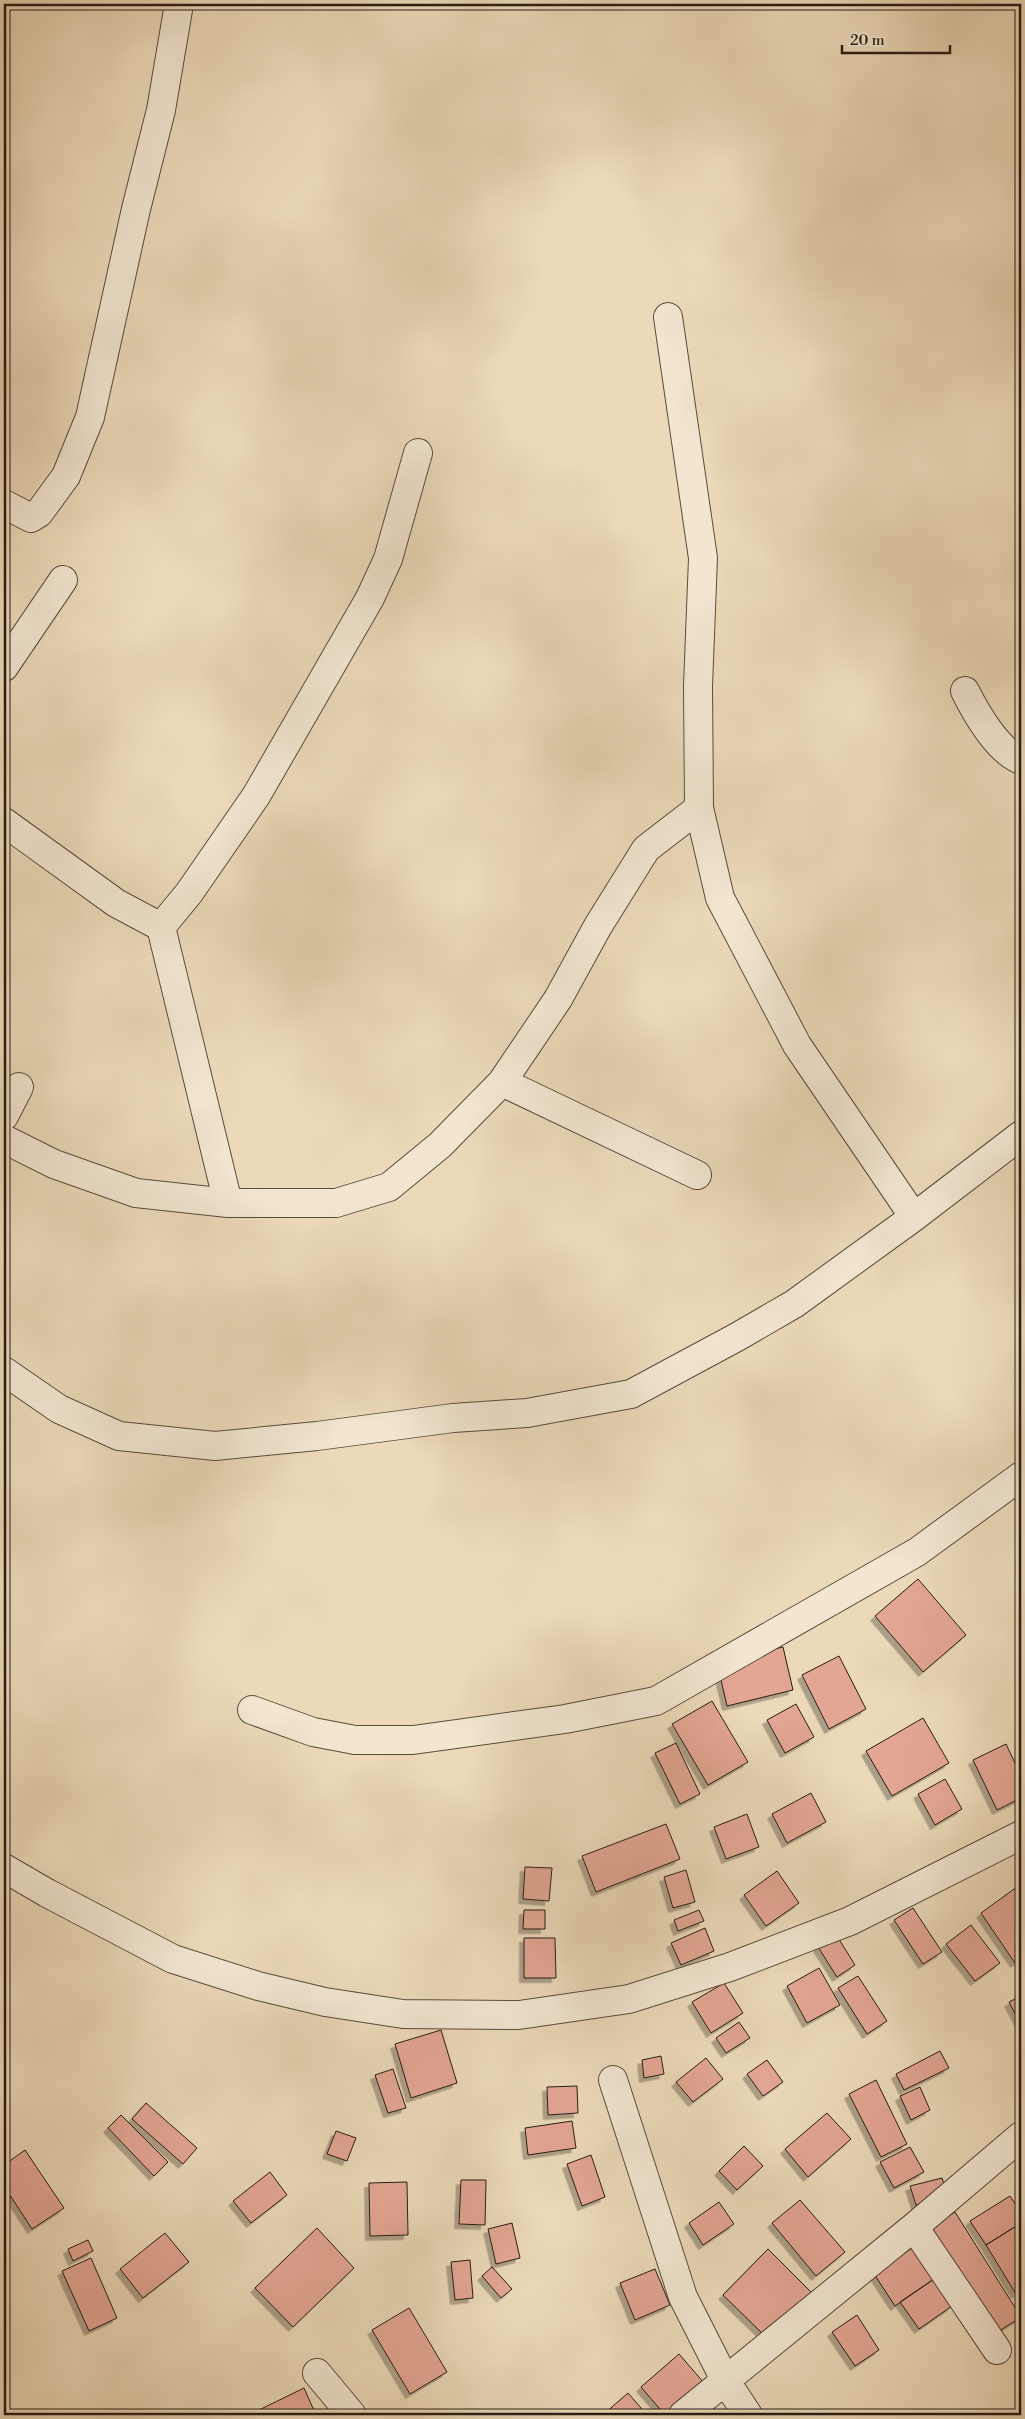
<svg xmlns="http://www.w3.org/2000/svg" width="1025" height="2419" viewBox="0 0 1025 2419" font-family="'Libre Bodoni',serif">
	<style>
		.building { fill: #e3a693; stroke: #271d14; filter: url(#shadow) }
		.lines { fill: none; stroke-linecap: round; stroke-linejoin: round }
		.minor-casing { stroke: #584c3d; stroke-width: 30 }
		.minor { stroke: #f2e6d1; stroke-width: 28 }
	</style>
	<defs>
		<filter id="shadow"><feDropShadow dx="-4.5" dy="4.5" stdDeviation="0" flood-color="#0004"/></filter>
	</defs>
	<rect width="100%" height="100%" fill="#ebd9b8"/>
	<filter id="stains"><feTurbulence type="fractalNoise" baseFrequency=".004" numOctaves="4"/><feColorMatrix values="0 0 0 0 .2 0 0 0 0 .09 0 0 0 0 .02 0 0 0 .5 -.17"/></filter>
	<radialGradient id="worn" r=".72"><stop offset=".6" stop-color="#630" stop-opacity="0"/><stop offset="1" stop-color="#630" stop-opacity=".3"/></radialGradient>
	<path class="building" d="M918,1579L966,1635L923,1672L875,1616Z
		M783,1647L793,1690L727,1706L717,1663Z
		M839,1656L866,1709L829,1729L802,1675Z
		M712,1701L748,1762L708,1785L672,1724Z
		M796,1704L814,1737L785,1753L767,1720Z
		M923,1718L949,1763L892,1796L866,1751Z
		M676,1743L700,1794L680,1804L655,1753Z
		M1006,1744L1021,1776V1798L997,1810L973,1760Z
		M945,1779L962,1809L935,1825L918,1794Z
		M811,1793L826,1822L787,1843L772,1814Z
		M747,1814L759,1847L726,1859L714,1827Z
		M666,1824L680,1859L596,1892L582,1856Z
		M525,1867L552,1868L549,1901L523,1899Z
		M686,1870L695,1902L673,1908L664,1877Z
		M777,1871L799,1903L766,1926L744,1895Z
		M1021,1884V1959L1015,1963L981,1913Z
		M913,1908L942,1952L923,1964L894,1920Z
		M524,1910H545V1929H523Z
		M699,1910L704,1921L678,1931L674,1920Z
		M971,1925L1000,1963L975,1981L946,1944Z
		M705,1928L714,1951L681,1965L671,1943Z
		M837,1936L855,1965L837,1977L818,1947Z
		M524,1938H555L556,1978H524Z
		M819,1968L840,2005L807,2023L787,1986Z
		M858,1976L887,2021L867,2034L838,1988Z
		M724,1983L743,2013L711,2033L692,2002Z
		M1021,1996V2025L1009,2002Z
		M739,2022L750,2038L726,2053L716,2038Z
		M441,2030L457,2083L411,2098L395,2044Z
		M940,2051L949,2068L904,2090L896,2074Z
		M661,2056L664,2074L644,2078L642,2060Z
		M706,2058L723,2079L693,2102L676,2082Z
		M767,2060L783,2082L763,2096L747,2074Z
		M393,2069L406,2108L388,2113L375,2075Z
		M876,2080L907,2144L881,2157L849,2094Z
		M577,2086L578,2113L548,2115L547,2087Z
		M920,2087L930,2110L911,2120L900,2096Z
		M146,2103L197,2148L183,2164L132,2119Z
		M827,2113L851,2139L808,2177L785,2149Z
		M121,2115L168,2162L154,2176L108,2128Z
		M572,2121L576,2148L528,2155L525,2128Z
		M336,2131L356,2138L347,2161L327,2154Z
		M744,2146L763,2166L737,2190L719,2171Z
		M910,2147L924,2172L894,2188L880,2162Z
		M25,2150L64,2208L32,2229L4,2186V2165Z
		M591,2155L605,2197L582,2206L567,2164Z
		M270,2172L287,2195L251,2223L233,2201Z
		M942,2178L948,2196L916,2205L910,2186Z
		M461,2180H486L485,2225L459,2224Z
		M407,2182L408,2235L370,2236L369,2183Z
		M1010,2196L1021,2213V2223L986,2245L970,2221Z
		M800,2200L845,2252L816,2276L772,2223Z
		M719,2202L734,2224L703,2245L689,2223Z
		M955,2212L1021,2317L990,2337L924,2232Z
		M512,2223L520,2258L496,2264L488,2229Z
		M1021,2223V2290L1016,2294L986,2245Z
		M317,2228L354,2268L293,2327L255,2288Z
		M165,2233L189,2262L143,2298L120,2269Z
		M88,2240L93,2251L73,2261L68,2249Z
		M912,2248L934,2279L895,2306L874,2274Z
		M768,2249L811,2292L766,2337L723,2295Z
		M91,2258L117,2318L89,2331L62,2271Z
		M470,2260L473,2298L455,2300L451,2262Z
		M492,2267L512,2289L501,2298L482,2276Z
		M655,2269L670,2305L635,2320L620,2283Z
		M934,2279L952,2306L919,2329L900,2302Z
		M409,2308L447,2372L410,2394L372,2330Z
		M857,2315L879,2350L855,2366L832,2332Z
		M679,2354L705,2384L669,2415H665L641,2387Z
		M304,2388L316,2415H261L259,2410Z
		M628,2393L647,2415H606L604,2414Z
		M487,2409L494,2415H481Z"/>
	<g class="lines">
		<defs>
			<path id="minor" d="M668,317L703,558L698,686L699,808L720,898L797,1045L914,1217
				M4,504L31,518L39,513L66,476L90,417L136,209L161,110L179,4
				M4,667L63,580
				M965,691C976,713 998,751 1021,760
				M4,822L116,903L161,927L189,893L256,796L370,598L388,559L418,453
				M161,927L228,1203
				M502,1082L697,1175
				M4,1116L19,1087
				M4,1139L54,1164L136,1193L228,1203H336L389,1187L440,1145L502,1082L558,999L598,926L646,849L699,808
				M4,1371L59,1409L119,1436L215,1446L317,1436L453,1418L527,1413L631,1394L737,1337L794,1304L914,1217L1021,1135
				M252,1710L313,1732L355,1740H413L565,1719L656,1701L917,1552L1021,1476
				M4,1868L47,1893L173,1959L258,1986L325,2002L403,2014L519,2015L629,1999L730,1967L850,1921L1021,1835
				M613,2080L683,2297L725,2380L748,2415
				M914,2227L997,2350
				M317,2373L352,2415
				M683,2415L914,2227L1021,2136"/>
		</defs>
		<use href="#minor" class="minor-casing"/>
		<use href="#minor" class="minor"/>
	</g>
	<rect width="1025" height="2419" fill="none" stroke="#ebd9b8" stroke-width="20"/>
	<rect x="5" y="5" width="1015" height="2409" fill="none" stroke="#271d14" stroke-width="2.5"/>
	<rect x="10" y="10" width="1005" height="2399" fill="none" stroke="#271d14"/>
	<path d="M842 45v8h108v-8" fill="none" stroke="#271d14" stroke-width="2.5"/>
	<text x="850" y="45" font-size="15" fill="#271d14" stroke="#f2e6d1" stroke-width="4" paint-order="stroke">20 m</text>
	<rect width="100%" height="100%" filter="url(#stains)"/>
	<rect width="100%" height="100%" fill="url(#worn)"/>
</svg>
